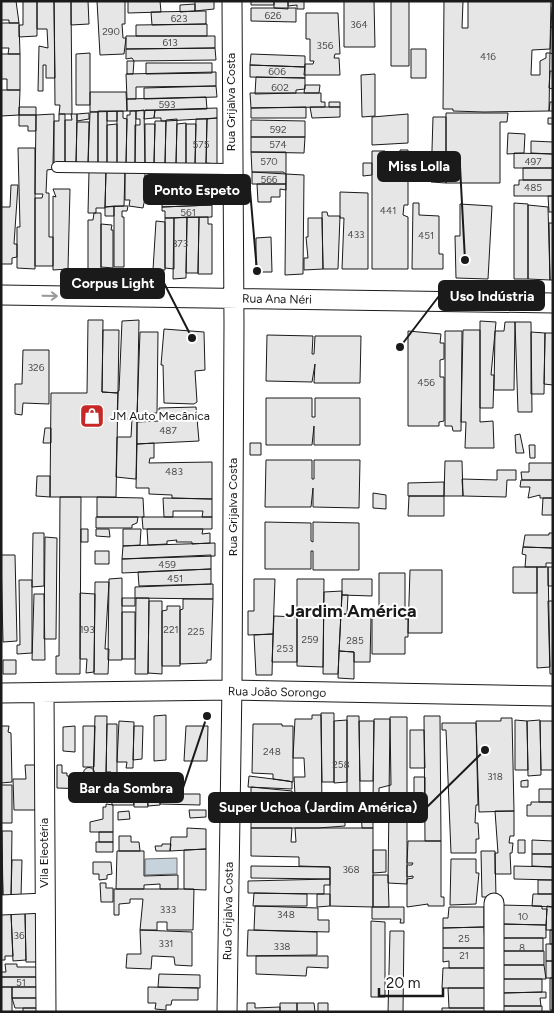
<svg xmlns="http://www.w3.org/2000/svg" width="554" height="1013" viewBox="0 0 554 1013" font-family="Figtree,sans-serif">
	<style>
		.water { fill: #c6d2dc; stroke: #6a6a6a }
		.building { fill: #e6e6e6; stroke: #1a1a1a }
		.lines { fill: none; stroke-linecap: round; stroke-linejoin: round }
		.lane-casing { stroke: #1a1a1a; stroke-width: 12 }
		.street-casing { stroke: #1a1a1a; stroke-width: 21 }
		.lane { stroke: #fff; stroke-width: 10 }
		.street { stroke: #fff; stroke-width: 19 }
		.oneway { stroke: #989898 }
		.labels { text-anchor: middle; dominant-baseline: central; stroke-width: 4; stroke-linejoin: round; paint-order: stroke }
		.number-label { font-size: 10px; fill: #4d4d4d }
		.street-label { font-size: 12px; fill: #1a1a1a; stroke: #fff }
		.poi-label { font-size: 12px; fill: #1a1a1a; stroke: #fff; text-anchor: start }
		.district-label { font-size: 18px; font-weight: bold; fill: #1a1a1a; stroke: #fff }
		.leader { fill: none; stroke: #1a1a1a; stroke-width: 2 }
		.callout-dot { fill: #1a1a1a; stroke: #fff; stroke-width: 2 }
		.callout { fill: #1a1a1a; stroke: #1a1a1a; stroke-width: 2 }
		.callout-label { font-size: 14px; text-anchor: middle; font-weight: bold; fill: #fff }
	</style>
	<rect width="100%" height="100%" fill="#fff"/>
	<path class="water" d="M177,858V874L145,875V859Z"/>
	<path class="building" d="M1,1H16L19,23H9V20H1Z
		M23,1H37V36L19,37V25H23Z
		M37,1H54L55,78H46V65H43V91H38L39,46L48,48L47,29H37Z
		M54,1H71L72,114H59L60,105H55Z
		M71,1H88L89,24L71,25Z
		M97,1H125V24H122L123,38H126L124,54L100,55Z
		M128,1H160L161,12L128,13Z
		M195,1H214V9L195,11Z
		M251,1H274V5H251Z
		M274,1H288V9L274,8Z
		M288,1H304V9H297V5L288,6Z
		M344,1H374L375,47H344Z
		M391,1H409V66H391Z
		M444,1H463L462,28H468V1H551L550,49L532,50L531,75H540V61L546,58V53H550L549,111L484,112L453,111V109H443Z
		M195,4V11L180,12V5Z
		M552,7H553V27H551Z
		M251,8H296V22L251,21Z
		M206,11V24L152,25L151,12Z
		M306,13H338L340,54H335L334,58H339L340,75H304L305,64H313L314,61H310V39H306Z
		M1,23H19L20,54H8L9,48H1Z
		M207,24V36H136V25Z
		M551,27H553V54L550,53Z
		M126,36H215V48L126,49Z
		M215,48L216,60L134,61L132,58L126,59V49Z
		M411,49H426V78H411Z
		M90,53V105H76V54Z
		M1,54H20V90H7V79H1Z
		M251,54L305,56V67L250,65Z
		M127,61H134L133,74H127Z
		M146,63H212V73L146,74Z
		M250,65L305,67V78L250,77Z
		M550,71H553V89L549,88Z
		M216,72V86L136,87V99H127L126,74Z
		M375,74V116L362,117L361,75Z
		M256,77L305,78V89L296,90V93L255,94Z
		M305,85H320L319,93H304Z
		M216,86L217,97L144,99V88Z
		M1,90H20L19,115L1,116Z
		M90,92H126L127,111L90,112Z
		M250,93H321V102H325V107L251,108Z
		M206,97L207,109L127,111V99Z
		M329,102H340V107H329Z
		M550,102H553V111H549Z
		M19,107H36V115H19Z
		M306,107V118H251V108Z
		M310,107H340V117L312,118Z
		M217,108V118L166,121H161V118H154L155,110Z
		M144,110L145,164H135V125H140V119H136V111Z
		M145,110H155L154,118L144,119Z
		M98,111H107V164H98Z
		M107,111H117V121H107Z
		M117,111H123V118L127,119L126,165H117Z
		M130,111H136L135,164H126L127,115H130Z
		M90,112H98V164H88Z
		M89,113V119L77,121V114Z
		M446,113H508L507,122H500V183H446Z
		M54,114V169L47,170L46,193H49V237H53V266H35V198H42L43,194H35L36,115Z
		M59,114H65V164L53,163L54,121H59Z
		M71,114H77L76,165L65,164V120H72Z
		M408,114V143L372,145V117Z
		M19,115H36V131H28V126H19Z
		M433,117H446V183L431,182Z
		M217,118V164L206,163L207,119Z
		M548,118H553V124H548Z
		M177,119L176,164H165L166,120Z
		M196,119H207L206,165H195Z
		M251,120L305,121V137H251Z
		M155,121H166L165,164H154Z
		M77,122H89L88,165L76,164Z
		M186,123V164H176L177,124Z
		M117,124V164H107V125Z
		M145,124H155L154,164H145Z
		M186,124H196L195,164H186Z
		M508,133L525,134L524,153L507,154Z
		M251,137H305L304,153L251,152Z
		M531,141L553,142V154L531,153Z
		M18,148H35V269L17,268V227H20Z
		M400,150H408V156L400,155Z
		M372,151H385L386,174L408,175V205H404L403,215L408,217V269H372Z
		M251,152H286V174L252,172Z
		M514,153L553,154V168H514Z
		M363,163H372V175L363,176Z
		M523,168H553V180H523Z
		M106,169L105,208H96V213H88L89,171Z
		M106,170L125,171L124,206L105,207Z
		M125,171L145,172V198L143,208L129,206L130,200H125Z
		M216,172V185L162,186V173Z
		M252,172H283L286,174V184H252Z
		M286,174L304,175L303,274L285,275Z
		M519,180H553V196H514V185H519Z
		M257,184H286V190L280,189V197H271V202H258Z
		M11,185H18L14,244H17V257L12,258V264H1V207H10Z
		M53,189H70L68,269L53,270V196L56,197Z
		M340,192L368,193V269H342L344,218H340Z
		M211,194L212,205L162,207V196Z
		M548,196H553V212H549Z
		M413,203H419V215L439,216V254H443V269H412Z
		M514,203L528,204V279H514Z
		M460,204L492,206L488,279L456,278L455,236H460Z
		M212,205V217L165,218V211H162V207Z
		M528,205L548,207L550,280L528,279Z
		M114,206H128L127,211H122V217H124V267H114Z
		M114,206V216H105V207Z
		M322,212H327L328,216H340L338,269H323Z
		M94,213H101V269H88V220H93Z
		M187,217H199L198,273H186Z
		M187,217L186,278L173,279L174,218Z
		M199,217H208V224H212V274H198Z
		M165,218H174V269L165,268Z
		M308,218H322L323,269L304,270V258H308L306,237H308Z
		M156,221L165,222V270H153Z
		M549,223H553V280H550Z
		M101,224L112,225L111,230H113V268L101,267Z
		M271,237L272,272H256V238Z
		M88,320H103L102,392L118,393L116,497H50L51,393H87Z
		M139,320L136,479H135L116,477L117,437H131L132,419H117L118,391H119L122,321Z
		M480,321L496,322L491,375H494L493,408H480Z
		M505,322H515L514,390H494L495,331H504Z
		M515,322H531L532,412H518Z
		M164,329L204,332L205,370L195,371L197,402L194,404L164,403L163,365H161Z
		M103,330H119L118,393L102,392Z
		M463,330H480V422L493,421L494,448H465L466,422H461Z
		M408,331L441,334L440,343H444V359L440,360V377H444V421L439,422V426H408Z
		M445,331H462L461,431H453L452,426H445Z
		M140,332H158L157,413L137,414Z
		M531,332L545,333L544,394H531Z
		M545,333H553V385L544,384Z
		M267,335L313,336L312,354H314L315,336H361L360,383H314L315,364L312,382L266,381Z
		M23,350H49V404L23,403L22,415L15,414V384H22Z
		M266,398H312V417H315V398H360V445H314V426L312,445H266Z
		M196,407L199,441L137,444V422L159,421V408Z
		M45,428H51V443H43Z
		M520,434L524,453H516L515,435Z
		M154,443V458H150L149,463L212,462V499L172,498V495L149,494V488H136L137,444Z
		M250,443H261V455H250Z
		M529,445H535V458H530Z
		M266,460H312V479H314V460H360L359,508L313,507V488L311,507H265Z
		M445,461H462L463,496H444Z
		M529,463H553V480H522L521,472H529Z
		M497,470H516V480H507L506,497L463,496L462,479L497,480Z
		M37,476H50V497L36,496Z
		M521,480H553V498H540V495L528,498L530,487H520Z
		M444,482V496H408V483Z
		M373,493L386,495V509L373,508Z
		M409,496H444V516H408Z
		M60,497H81L80,674H56V656H59Z
		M97,497L143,498L144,517H97Z
		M163,498L212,499V517H202L203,511H173V517H164Z
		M543,498H553V515H542Z
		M96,517H138L137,523L132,525V528H96Z
		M142,517H212V529H143Z
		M265,522L311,523V541L313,542V522L359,523V570H313V551H311V569H265Z
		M81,529H88V542H81Z
		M96,529H109L110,537L96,536Z
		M123,529H141L140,545L123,546Z
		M147,529H203L202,534L210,533V543L192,544V542H176L177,540L167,541V544L148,545Z
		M44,533V586L32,587L33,533Z
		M549,533H553V548L523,547L525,535H549Z
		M45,537L57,538L56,639H44Z
		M215,543V556L122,559L123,546Z
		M523,547L553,548V563H546V567H525L526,555L522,554Z
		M95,551H109V564H95Z
		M1,555H15L17,641L3,642Z
		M211,555V569L122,573V559Z
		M513,567H537V593H513Z
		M537,567H548L550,667L537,668Z
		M548,567H553V586H548Z
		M211,569V584L139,586L138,572Z
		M410,570H442V633H408Z
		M379,573H405V619H408V637H405V654H372V609H379Z
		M122,578V660H108L109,579Z
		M254,579H275L273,634L248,635V611H254Z
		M297,579H324L323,667L297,666Z
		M342,579H372V596L342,595Z
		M19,580H32V653L17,654V645H20Z
		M95,582H109L105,649H109L108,674H94Z
		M213,584V599L135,598V587Z
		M342,591L338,674H323L324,592Z
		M80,593L95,594L94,672L86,673L87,659H80Z
		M34,594H44L45,660H32Z
		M342,595H348L347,614H341Z
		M122,598H135V606H122Z
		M136,598H149L148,674H135Z
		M183,599H213L211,660H207V663L180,664V610L183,609Z
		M149,601H162V674L148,673Z
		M548,601H553V674H550Z
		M167,606H180V666H162V611L167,610Z
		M122,612H135V659H122Z
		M341,614H368V618H371L370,662H354V652L339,651Z
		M274,616L297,617V662H272Z
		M273,634L272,675H256L254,635Z
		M339,651L354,652V679L338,678Z
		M3,660H16V674H3Z
		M321,713H334V782H322Z
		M166,715V760L154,761V716Z
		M312,715H321L322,810H305L304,795H295L294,777H305L304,758H293L295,719H312Z
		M95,716H107L106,783L104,785L93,783Z
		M347,716H359L360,794H347Z
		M424,716H440L441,841H425Z
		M390,717H407V884L388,883Z
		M501,718H512L514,811L479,812L476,721H501Z
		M374,719H390L391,785L379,788V801H373Z
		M347,720V782L334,783V721Z
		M515,720L527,721L528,770H515Z
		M540,720L541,775L528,776L527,721Z
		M119,721L134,722L133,768H126L127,762H117Z
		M359,721H374L373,781H360Z
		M540,721H553V770H541Z
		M442,723H476L478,805H476L475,823H478L479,839H476V853H451L446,730H442Z
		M107,724H117V786H111V772H106Z
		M253,724H282V726H293V782L273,779V774L252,773Z
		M1,726H9L8,732L11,733L12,782L1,783Z
		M75,726V752L63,751V727Z
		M83,726H95L94,767H83Z
		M134,726H143L142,759L133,760Z
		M186,726H208L207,761H184Z
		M410,730H424L425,768H410Z
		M25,765H38L36,810H14L13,779H26Z
		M57,765H62V773H67V776L89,778V789L57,788Z
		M83.5 773a5.5 5.5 0 1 1 11 0a5.5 5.5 0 1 1-11 0Z
		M249,776L289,781L292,782V789L248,787Z
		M414,777H425V797H414Z
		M528,780V787H521V781Z
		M151,784H160V805L148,806L147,789H151Z
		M1,785H12V823H1Z
		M111,786L119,787V790H133L134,805H112Z
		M251,787L292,791L293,803L251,802Z
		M133,788L147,789L148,807H134Z
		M539,789H553V802H539Z
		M160,794H200V805L160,804Z
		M353,794H373V828H362L361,810L359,806H353Z
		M531,802H553V816H527V805H531Z
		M106,804L113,805V832H90V822L103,819V807H106Z
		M189,810H206V817L190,818Z
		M293,810H345V826L318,828H251V815L293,817Z
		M129,811L130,819L118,820V812Z
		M495,811H514V836H510L509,843H513L512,853H510L511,874H495V853H498Z
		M1,827L3,896L1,897Z
		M187,828L206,829V849L170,851L171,837H187Z
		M251,828H292L291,842H296L295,828H373V907L330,906V867L299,866V857L251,856Z
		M2,831H12L11,900H3Z
		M99,832H113V842H99Z
		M119,836H131V842H139L140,851H119Z
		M518,840H525V853H518Z
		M532,840L553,841V854H532Z
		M408,841H441V897H444V906H428V904L407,907V879L413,878V876L407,877V865H412L413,863H407Z
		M96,842H113V852H96Z
		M162,844H171L170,851H156L155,846H162Z
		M206,849V890L184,889V850Z
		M373,850H386V872L373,873Z
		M117,851H144V876L178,875V889H160V884L144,885V889H116Z
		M481,851H495L496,897H482Z
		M532,854H553V867L532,866Z
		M451,859H476V873H479L476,904L450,905Z
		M12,860H22L21,896H11Z
		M93,862H111L112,874L107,875V879L99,880V874H93Z
		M251,866L330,867V879L251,878Z
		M514,866L553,867V880L514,879Z
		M373,875H388L389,907H373Z
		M330,879V885H324V894L248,893V881Z
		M538,880H553V894H538Z
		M100,883H106V888H113V902H101Z
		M114,889H194L193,930H167V922H157V930H140L143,899H130V903L119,904V915H114Z
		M254,893L307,894V906H253Z
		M317,894H330V906L317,907Z
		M533,894H553V907L532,906Z
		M500,905L542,906V909H547L546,925L500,924Z
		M255,906L318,908V920H329V932L254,930Z
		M547,906L553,907V930H546Z
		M372,907H404V923H400L401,919H372Z
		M449,907H484V927L443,928V918H448Z
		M25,912H39L40,962H26Z
		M25,912L26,960L13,961L11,913Z
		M11,913L13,956H5V960H1V914Z
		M371,921L385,922V997H371Z
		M502,924L546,925V938H502Z
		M484,927L485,948H443V928Z
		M140,930L192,932V966L175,965L174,957L154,956H152L151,969L126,968L127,954H141Z
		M248,930L317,932V955L247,956Z
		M550,930H553V944H550Z
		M390,931H404L403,1012H388Z
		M502,938H543V951H502Z
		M546,944H553V961H546Z
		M443,948H485V968H449V961L443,962Z
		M502,951H544V965H502Z
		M256,956H328V968L307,967L306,976L256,974Z
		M546,961H553V978H546Z
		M5,964H17V967H40V977H1V972H6Z
		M502,965H544L546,979H502Z
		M443,968H485V988H442Z
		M159,974L200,975V988L158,987Z
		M1,977H40V987H1Z
		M550,978H553V1010H550Z
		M502,979H542V992L502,993Z
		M1,987H12V1012H1Z
		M12,987H39L40,998H12Z
		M148,987L198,988V1000H172L171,1005H166V1010L155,1009L156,1003H148Z
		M448,988H485V1008H449Z
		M546,992V998H540L541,1006H502V993Z
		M12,998H40V1008H15Z
		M247,1003H255V1008L280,1007V1012H247Z
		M280,1003H297V1012H280Z
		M297,1003H314L315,1012H297Z
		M318,1003H328V1012H318Z
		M502,1006H542V1012H502Z
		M23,1008H40V1012H23Z
		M442,1008H485V1012H442Z"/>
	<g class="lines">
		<defs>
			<path id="lane" d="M57,167L231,169"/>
			<path id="street" d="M1,295L553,303
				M1,693L232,690L553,696
				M44,693L46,1012
				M494,903V1012
				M1,905L45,903
				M227,1012L232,684L234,324L232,1"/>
		</defs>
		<use href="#lane" class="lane-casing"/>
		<use href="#street" class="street-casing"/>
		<use href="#lane" class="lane"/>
		<use href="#street" class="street"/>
	</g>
	<defs><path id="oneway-shaft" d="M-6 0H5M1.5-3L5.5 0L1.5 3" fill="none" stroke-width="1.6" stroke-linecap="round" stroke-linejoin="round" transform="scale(1.25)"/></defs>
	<use class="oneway" href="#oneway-shaft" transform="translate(50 296) rotate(1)"/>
	<defs>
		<symbol id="shop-square" viewBox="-11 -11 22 22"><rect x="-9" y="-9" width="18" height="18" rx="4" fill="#c62828" stroke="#fff"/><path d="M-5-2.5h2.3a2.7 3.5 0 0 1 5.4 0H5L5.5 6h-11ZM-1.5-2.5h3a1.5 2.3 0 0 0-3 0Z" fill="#fff"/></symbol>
	</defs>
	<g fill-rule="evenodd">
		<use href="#shop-square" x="78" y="402" width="28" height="28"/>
	</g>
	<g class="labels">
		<g class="number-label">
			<text x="273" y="15">626</text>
			<text x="179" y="18">623</text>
			<text x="359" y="24">364</text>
			<text x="111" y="31">290</text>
			<text x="170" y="42">613</text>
			<text x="325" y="45">356</text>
			<text x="488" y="56">416</text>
			<text x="277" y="71">606</text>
			<text x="280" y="87">602</text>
			<text x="167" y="104">593</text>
			<text x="278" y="129">592</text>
			<text x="201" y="144">575</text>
			<text x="278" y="144">574</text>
			<text x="269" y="161">570</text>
			<text x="533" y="161">497</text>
			<text x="269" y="179">566</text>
			<text x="533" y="187">485</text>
			<text x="388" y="210">441</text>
			<text x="188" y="212">561</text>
			<text x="356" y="234">433</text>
			<text x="426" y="235">451</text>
			<text x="180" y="243">373</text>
			<text x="36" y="367">326</text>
			<text x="426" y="382">456</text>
			<text x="168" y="430">487</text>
			<text x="174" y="471">483</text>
			<text x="167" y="564">459</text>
			<text x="175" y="578">451</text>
			<text x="87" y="629">193</text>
			<text x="171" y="629">221</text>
			<text x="196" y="631">225</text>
			<text x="310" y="639">259</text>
			<text x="355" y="640">285</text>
			<text x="285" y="648">253</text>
			<text x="272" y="751">248</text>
			<text x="341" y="764">258</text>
			<text x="495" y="776">318</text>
			<text x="351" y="869">368</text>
			<text x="168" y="909">333</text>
			<text x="286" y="914">348</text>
			<text x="523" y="916">10</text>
			<text x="19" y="935">36</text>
			<text x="464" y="938">25</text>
			<text x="166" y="943">331</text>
			<text x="282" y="946">338</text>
			<text x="522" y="947">8</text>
			<text x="464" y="955">21</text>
			<text x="21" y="982">51</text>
		</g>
		<g class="street-label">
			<text transform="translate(231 102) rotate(-90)">Rua Grijalva Costa</text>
			<text transform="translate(277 299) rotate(1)">Rua Ana Néri</text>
			<text transform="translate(233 507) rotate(-90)">Rua Grijalva Costa</text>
			<text transform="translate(277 692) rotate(1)">Rua João Sorongo</text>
			<text transform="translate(44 853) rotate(-90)">Vila Eleotéria</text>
			<text transform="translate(228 911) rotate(-89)">Rua Grijalva Costa</text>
		</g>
		<g class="poi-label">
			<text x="110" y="416">JM Auto Mecânica</text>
		</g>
		<g class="district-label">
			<text x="351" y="611">Jardim América</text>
		</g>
	</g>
	<path class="leader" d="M465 260L460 166M257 271L250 190M192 338L164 283M400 347L439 296M207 716L183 788M485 750L427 807"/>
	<g class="callout-dot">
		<circle cx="465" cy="260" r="5"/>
		<circle cx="257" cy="271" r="5"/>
		<circle cx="192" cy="338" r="5"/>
		<circle cx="400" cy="347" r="5"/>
		<circle cx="207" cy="716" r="5"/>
		<circle cx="485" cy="750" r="5"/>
	</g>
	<g class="callout">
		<rect x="378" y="152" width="82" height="29" rx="5"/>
		<rect x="144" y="175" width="106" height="29" rx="5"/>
		<rect x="61" y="269" width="103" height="29" rx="5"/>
		<rect x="439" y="281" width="105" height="29" rx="5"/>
		<rect x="69" y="773" width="114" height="29" rx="5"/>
		<rect x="209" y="793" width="218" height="29" rx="5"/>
	</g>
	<g class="callout-label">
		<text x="419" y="171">Miss Lolla</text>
		<text x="197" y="195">Ponto Espeto</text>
		<text x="113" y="288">Corpus Light</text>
		<text x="492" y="301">Uso Indústria</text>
		<text x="126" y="793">Bar da Sombra</text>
		<text x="318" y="812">Super Uchoa (Jardim América)</text>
	</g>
	<rect width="554" height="1013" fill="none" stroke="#1a1a1a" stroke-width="5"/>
	<path d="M379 988v8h64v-8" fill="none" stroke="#1a1a1a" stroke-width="2.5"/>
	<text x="386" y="988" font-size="15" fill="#1a1a1a" stroke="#ffffff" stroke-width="4" paint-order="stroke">20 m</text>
</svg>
